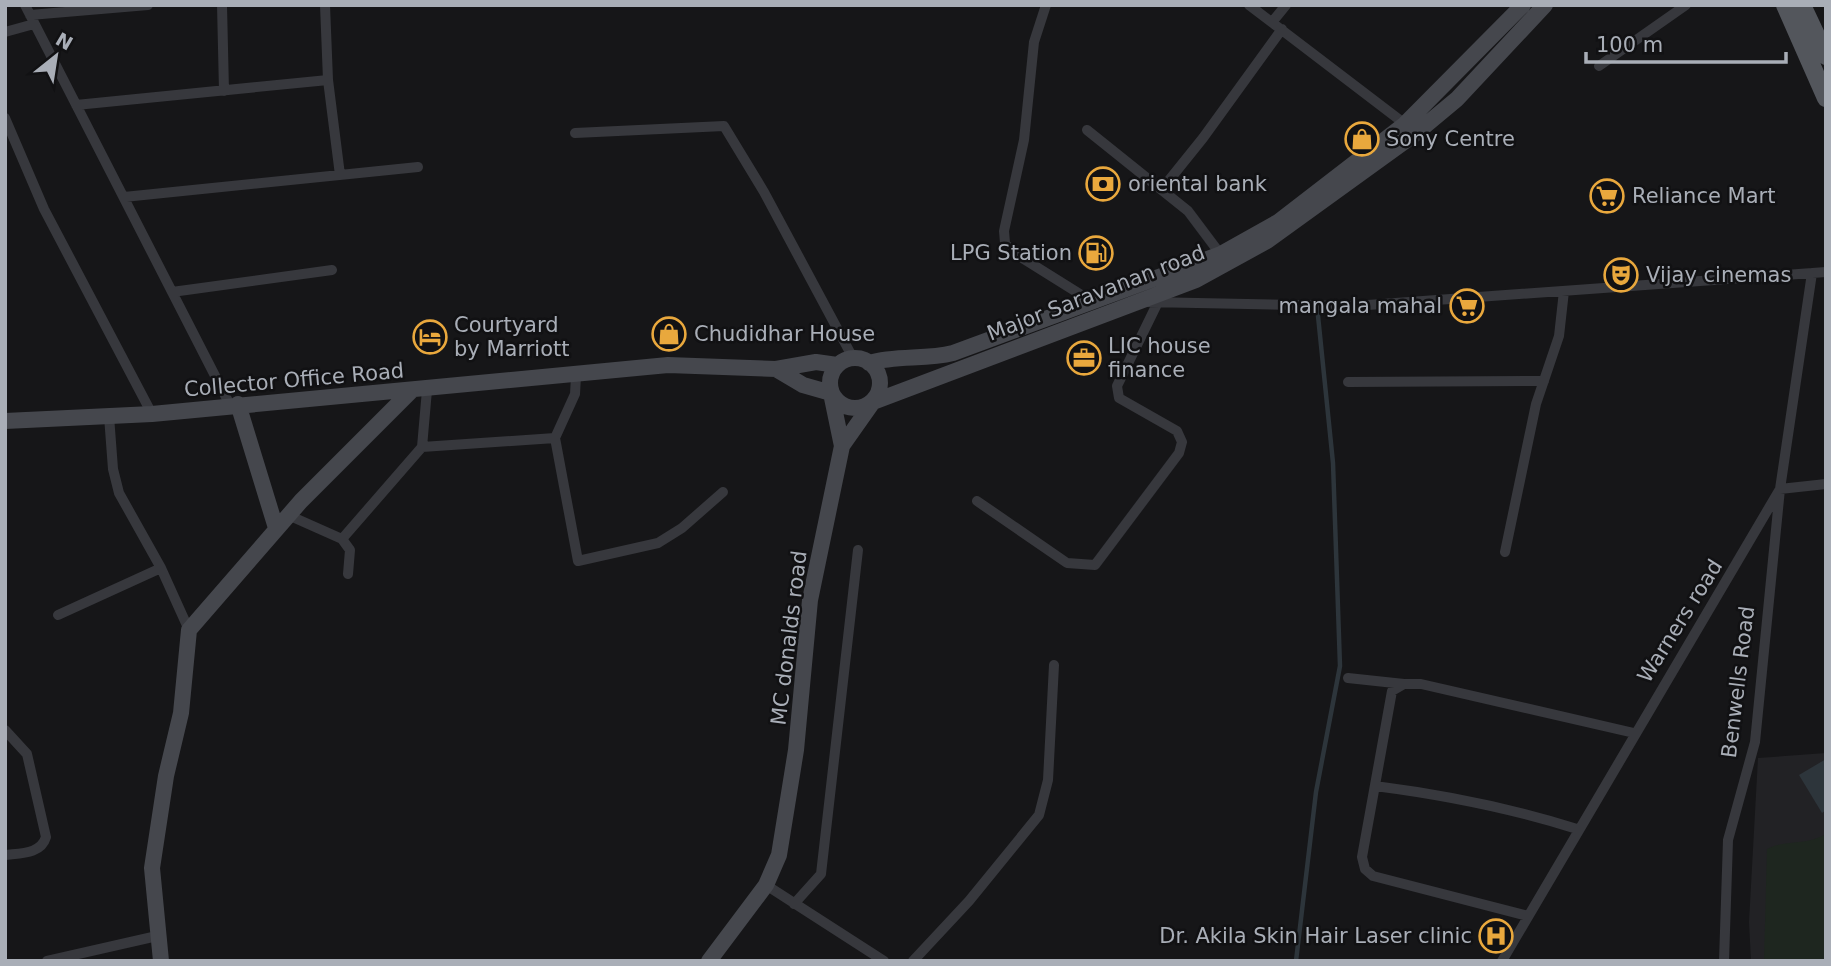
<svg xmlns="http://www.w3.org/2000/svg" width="1831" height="966" viewBox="0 0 1831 966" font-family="'DejaVu Sans',sans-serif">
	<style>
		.built { fill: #222225 }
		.green { fill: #1e261f }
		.water { fill: #2d353b }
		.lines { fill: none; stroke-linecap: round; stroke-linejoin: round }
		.stream { stroke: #2d353b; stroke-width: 4.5 }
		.street { stroke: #37383d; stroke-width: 10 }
		.secondary { stroke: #45474d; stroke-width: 16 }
		.primary { stroke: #53565c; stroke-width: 18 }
		.labels { text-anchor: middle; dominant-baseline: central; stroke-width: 5; stroke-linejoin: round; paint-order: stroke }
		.poi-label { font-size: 21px; fill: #a9aeb7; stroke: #111113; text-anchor: start }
		.street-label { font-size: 21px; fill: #a9aeb7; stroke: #111113 }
	</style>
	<rect width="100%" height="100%" fill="#161618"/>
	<path class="built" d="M1826,753V961H1751L1749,922L1758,758Z"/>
	<path class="green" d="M1826,834V961H1764L1767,849C1787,839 1806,846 1826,834Z"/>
	<path class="water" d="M1826,759V810L1822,813L1799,775Z"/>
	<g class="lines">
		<path class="stream" d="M1296,961L1316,792L1340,666L1333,463L1317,306"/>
		<path class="street" d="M25,5L230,405
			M222,5L224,91
			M325,5L328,80L340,175
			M1046,5L1034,42L1024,140L1004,231L1005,243L1011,251L1091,301H1096
			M1249,5L1405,124
			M30,15L148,5
			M1273,21L1286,5
			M5,32L34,24
			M1599,66L1686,5
			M76,105L328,80
			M5,118L44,209L152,414
			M1087,130L1188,211L1224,259
			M575,133L724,126L764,192L853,358
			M1162,189L1203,138L1282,29
			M124,197L418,167
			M172,292L332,270
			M1147,302L1354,306L1826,272
			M1348,382L1544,381
			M109,416L113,469L119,493L161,568L189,630
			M555,438L575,394L576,376
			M422,447L555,438L578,561L658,543L682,528L723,492
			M977,501L1067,563L1095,565L1179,453L1182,442L1177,431L1119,398L1117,386L1158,302
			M288,515L342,539L350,550L348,574
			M342,539L422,447L427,390
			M1505,552L1536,404L1559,336L1564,291
			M58,615L161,568
			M1348,678L1404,684
			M5,730L27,754L46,837C41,854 21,853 5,855
			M1375,786C1445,795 1511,808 1577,829
			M766,885L884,961
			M794,904L821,874L858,550
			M1528,916L1373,876L1365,869L1362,857L1392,691L1404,684H1421L1634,733
			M47,961L157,936
			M913,961L969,901L1039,815L1048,780L1054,665
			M1502,961L1780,489L1812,273
			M1724,961L1728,840L1755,742L1780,489L1826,484"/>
		<path class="secondary" d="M830 383a25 25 0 1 1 50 0a25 25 0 1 1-50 0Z
			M869,363C897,355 925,360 953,353L1221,254L1278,222L1405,124L1523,5
			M776,369L803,385L831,393L842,446
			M238,404L276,528
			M5,421L152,414L668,365L776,369L816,362L837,365
			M161,961L152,868L166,776L181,713L189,630L301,501L411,391
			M709,961L766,885L779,855L796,750L810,600L842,446L873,402L1196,280L1267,241L1415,134L1457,99L1545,5"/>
		<path class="primary" d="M1785,5L1826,98
			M1802,5L1826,56"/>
	</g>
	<defs>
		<symbol id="shop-ring" viewBox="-11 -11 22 22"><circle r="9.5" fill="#111113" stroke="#e9a83d" stroke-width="1.5"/><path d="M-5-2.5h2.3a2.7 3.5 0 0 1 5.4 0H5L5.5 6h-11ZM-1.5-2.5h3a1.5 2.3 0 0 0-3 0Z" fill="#e9a83d"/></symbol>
		<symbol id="bank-ring" viewBox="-11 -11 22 22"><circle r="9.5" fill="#111113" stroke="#e9a83d" stroke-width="1.5"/><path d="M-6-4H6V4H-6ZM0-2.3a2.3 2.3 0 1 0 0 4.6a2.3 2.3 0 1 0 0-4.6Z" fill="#e9a83d"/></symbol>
		<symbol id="supermarket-ring" viewBox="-11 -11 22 22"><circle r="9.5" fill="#111113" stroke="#e9a83d" stroke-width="1.5"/><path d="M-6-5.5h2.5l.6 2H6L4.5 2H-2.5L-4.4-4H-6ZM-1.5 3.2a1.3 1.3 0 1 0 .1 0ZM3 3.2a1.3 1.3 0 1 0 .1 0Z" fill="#e9a83d"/></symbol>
		<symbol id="fuel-ring" viewBox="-11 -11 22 22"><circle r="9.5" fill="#111113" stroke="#e9a83d" stroke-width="1.5"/><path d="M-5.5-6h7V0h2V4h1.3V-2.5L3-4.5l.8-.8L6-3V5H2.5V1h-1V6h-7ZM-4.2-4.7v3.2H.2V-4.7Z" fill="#e9a83d"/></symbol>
		<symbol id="theatre-ring" viewBox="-11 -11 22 22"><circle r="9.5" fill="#111113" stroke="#e9a83d" stroke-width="1.5"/><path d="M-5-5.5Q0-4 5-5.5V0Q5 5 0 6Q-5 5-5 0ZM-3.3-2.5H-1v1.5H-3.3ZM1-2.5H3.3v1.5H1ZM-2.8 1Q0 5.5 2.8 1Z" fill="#e9a83d"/></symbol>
		<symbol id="hotel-ring" viewBox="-11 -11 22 22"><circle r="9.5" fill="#111113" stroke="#e9a83d" stroke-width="1.5"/><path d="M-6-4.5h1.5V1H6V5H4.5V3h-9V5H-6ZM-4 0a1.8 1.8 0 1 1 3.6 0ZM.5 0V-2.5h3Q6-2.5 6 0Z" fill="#e9a83d"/></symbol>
		<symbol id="office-ring" viewBox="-11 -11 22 22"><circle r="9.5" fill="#111113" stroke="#e9a83d" stroke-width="1.5"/><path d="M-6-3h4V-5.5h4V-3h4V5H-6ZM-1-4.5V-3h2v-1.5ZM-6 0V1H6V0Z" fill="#e9a83d"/></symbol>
		<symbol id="hospital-ring" viewBox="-11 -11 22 22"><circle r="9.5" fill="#111113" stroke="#e9a83d" stroke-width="1.5"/><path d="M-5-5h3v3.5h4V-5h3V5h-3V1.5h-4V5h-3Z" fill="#e9a83d"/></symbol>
	</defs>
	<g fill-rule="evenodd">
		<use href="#shop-ring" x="1343" y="120" width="38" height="38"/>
		<use href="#bank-ring" x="1084" y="165" width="38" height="38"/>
		<use href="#supermarket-ring" x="1588" y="177" width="38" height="38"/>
		<use href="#fuel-ring" x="1077" y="234" width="38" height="38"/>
		<use href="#theatre-ring" x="1602" y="256" width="38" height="38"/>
		<use href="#supermarket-ring" x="1448" y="287" width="38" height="38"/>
		<use href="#shop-ring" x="650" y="315" width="38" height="38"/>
		<use href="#hotel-ring" x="411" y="318" width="38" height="38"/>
		<use href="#office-ring" x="1065" y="339" width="38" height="38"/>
		<use href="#hospital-ring" x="1477" y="917" width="38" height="38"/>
	</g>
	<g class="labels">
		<g class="poi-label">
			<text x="1386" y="139">Sony Centre</text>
			<text x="1128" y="184">oriental bank</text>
			<text x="1632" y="196">Reliance Mart</text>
			<text x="1072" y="253" text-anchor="end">LPG Station</text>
			<text x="1646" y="275">Vijay cinemas</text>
			<text x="1442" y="306" text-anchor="end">mangala mahal</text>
			<text x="454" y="325">Courtyard<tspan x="454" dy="24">by Marriott</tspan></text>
			<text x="694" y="334">Chudidhar House</text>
			<text x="1108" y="346">LIC house<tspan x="1108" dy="24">finance</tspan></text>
			<text x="1472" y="936" text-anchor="end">Dr. Akila Skin Hair Laser clinic</text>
		</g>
		<g class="street-label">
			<text transform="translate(1096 293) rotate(-21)">Major Saravanan road</text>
			<text transform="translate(294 380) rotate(-5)">Collector Office Road</text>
			<text transform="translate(1680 621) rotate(-58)">Warners road</text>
			<text transform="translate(789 638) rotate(-83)">MC donalds road</text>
			<text transform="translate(1738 682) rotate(-83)">Benwells Road</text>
		</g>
	</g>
	<rect width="1831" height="966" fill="none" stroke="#a9aeb7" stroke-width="14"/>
	<g transform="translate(56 56) rotate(30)" stroke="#111113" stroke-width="5" paint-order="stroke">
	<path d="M0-5L12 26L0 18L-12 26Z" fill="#a9aeb7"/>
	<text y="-10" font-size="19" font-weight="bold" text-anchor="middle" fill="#a9aeb7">N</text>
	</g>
	<path d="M1586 52v10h200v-10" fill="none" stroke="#a9aeb7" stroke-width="3.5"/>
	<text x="1596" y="52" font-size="21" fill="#a9aeb7" stroke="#111113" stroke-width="5" paint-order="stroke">100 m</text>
</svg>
